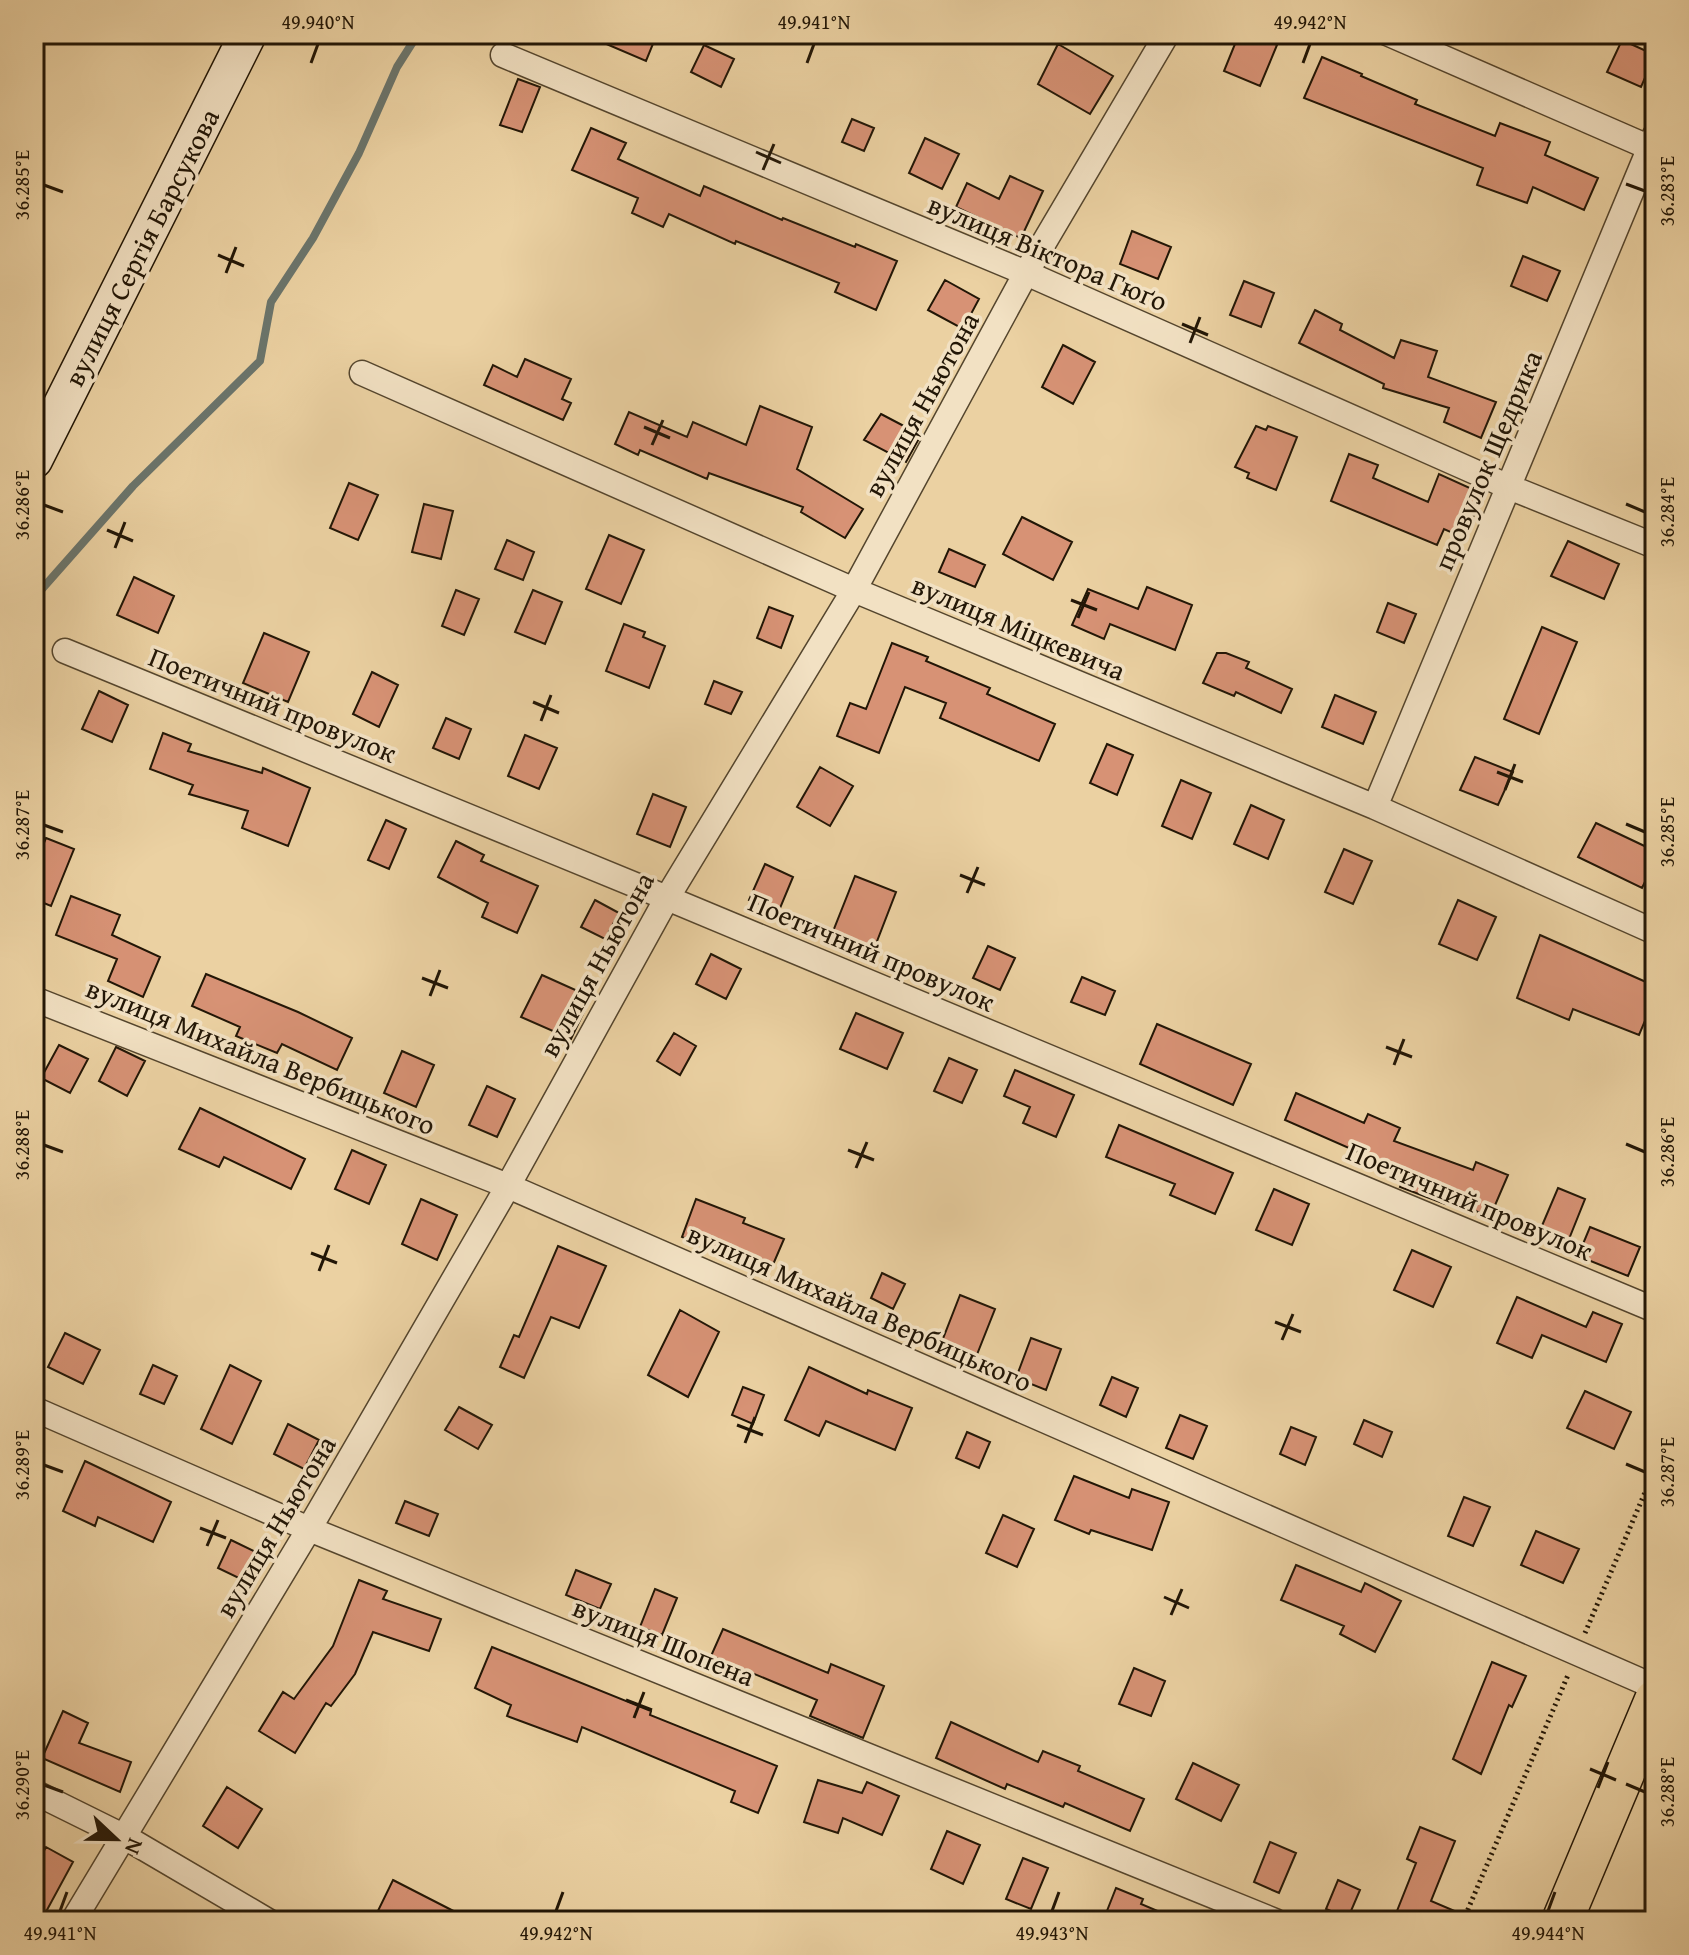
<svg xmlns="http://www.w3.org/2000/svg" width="1689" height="1955" viewBox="0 0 1689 1955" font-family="'Gentium Book Plus',serif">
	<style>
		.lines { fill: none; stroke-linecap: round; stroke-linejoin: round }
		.stream { stroke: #6b756c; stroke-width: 8 }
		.building { fill: #d79275; stroke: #221606; stroke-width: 2 }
		.street-casing { stroke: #54452d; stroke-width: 27 }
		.secondary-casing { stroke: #221606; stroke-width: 39 }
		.primary-casing { stroke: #221606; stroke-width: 43 }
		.path { stroke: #221606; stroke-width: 5; stroke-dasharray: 2 4; stroke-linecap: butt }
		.street { stroke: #f2e1c3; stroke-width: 24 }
		.secondary { stroke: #f2e1c3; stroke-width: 36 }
		.primary { stroke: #ebd1a2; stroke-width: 40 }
		.ticks { fill: none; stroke: #221606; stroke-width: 3 }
		.labels { text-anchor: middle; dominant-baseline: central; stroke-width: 7; stroke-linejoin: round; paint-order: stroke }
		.street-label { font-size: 28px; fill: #221606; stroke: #f2e1c3 }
		.neatline { fill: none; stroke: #221606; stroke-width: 3 }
		.ticks-label { font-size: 20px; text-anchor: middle; fill: #221606 }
	</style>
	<rect width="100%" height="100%" fill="#ebd1a2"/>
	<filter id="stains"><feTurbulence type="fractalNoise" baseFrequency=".0025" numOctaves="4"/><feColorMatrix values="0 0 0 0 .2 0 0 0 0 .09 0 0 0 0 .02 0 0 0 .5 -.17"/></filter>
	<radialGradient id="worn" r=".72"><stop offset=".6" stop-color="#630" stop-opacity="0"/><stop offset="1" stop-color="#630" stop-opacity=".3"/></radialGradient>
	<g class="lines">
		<path class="stream" d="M34,598L133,486L260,361L271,302L313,238L359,153L397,67L418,34"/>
	</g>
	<path class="building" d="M583,34H657L646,61Z
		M1239,34H1251L1277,45L1260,86L1224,71Z
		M1622,40L1655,55L1641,87L1607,72Z
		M1058,44L1113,76L1090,114L1038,84Z
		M704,45L734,59L721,87L691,72Z
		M1322,57L1362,74L1361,76L1417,100L1415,104L1495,136L1500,123L1550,142L1545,155L1598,178L1584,210L1533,187L1527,203L1477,185L1483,168L1304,98Z
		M518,79L540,87L522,132L500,125Z
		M852,119L874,128L864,151L842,142Z
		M591,128L626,143L618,159L700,196L704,186L782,220L783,218L855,247L856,244L897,261L876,310L835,292L839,283L736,241L735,244L669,214L663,227L632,213L638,198L572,170Z
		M925,138L959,154L942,189L909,173Z
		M1010,176L1043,191L1021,238L956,207L967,183L999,199Z
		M1132,231L1171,247L1158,279L1120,264Z
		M1523,256L1560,271L1547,301L1511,286Z
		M945,280L979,299L963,329L928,310Z
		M1244,281L1274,293L1261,327L1230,315Z
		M1315,310L1342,324L1340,330L1394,358L1401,340L1437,351L1428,377L1496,402L1481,438L1444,422L1449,408L1383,388L1384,384L1299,343Z
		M1063,345L1095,362L1073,404L1042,387Z
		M525,359L571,379L562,399L571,403L563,420L484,385L493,365L517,377Z
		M760,406L812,427L797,469L863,509L845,538L801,512L803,507L709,473L707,479L640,450L638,455L615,444L629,412L687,437L693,422L746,445Z
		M881,414L921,435L906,462L864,440Z
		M1256,426L1266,430L1268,426L1297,437L1276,490L1247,478L1249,473L1235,467Z
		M1349,454L1378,465L1373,478L1428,502L1439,474L1483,494L1464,538L1444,529L1437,545L1331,501Z
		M349,483L378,495L358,540L330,528Z
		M424,504L453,511L441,559L412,552Z
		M1022,517L1072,542L1053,580L1003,554Z
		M609,535L644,550L621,604L586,589Z
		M507,540L534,552L523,580L495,569Z
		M1568,541L1619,564L1604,599L1551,576Z
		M949,549L985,565L975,587L939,572Z
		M134,577L174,596L158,633L117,615Z
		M1147,587L1192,605L1175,650L1110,624L1104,639L1072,625L1088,589L1138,609Z
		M456,590L479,599L464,635L442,626Z
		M533,590L562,602L545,644L515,632Z
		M1388,603L1416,614L1404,643L1377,632Z
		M769,607L793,616L781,648L757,638Z
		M624,624L645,632L643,637L665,646L649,688L606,671Z
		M1542,627L1577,642L1539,734L1504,719Z
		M264,633L309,652L288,702L243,683Z
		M892,643L928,657L926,661L990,688L987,694L1055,724L1039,761L940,718L946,703L905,687L879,753L837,736L850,703L866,709Z
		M1217,653H1226L1249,662L1246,668L1292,689L1281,713L1236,692L1234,696L1203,683Z
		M372,672L398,685L379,727L353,714Z
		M714,681L742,692L731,714L705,704Z
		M99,691L128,705L112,742L82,729Z
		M1335,695L1376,712L1363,744L1322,727Z
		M446,718L471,729L459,759L433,748Z
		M163,733L191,744L188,751L262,773L263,768L310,788L288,846L242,828L248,811L189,794L193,785L150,769Z
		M525,735L557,748L539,789L508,776Z
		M1107,744L1133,755L1117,795L1090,783Z
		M1475,757L1513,772L1498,805L1460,790Z
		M820,767L853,786L830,826L797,807Z
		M1181,780L1211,793L1192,839L1162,826Z
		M653,794L686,807L670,847L637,834Z
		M1251,805L1284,820L1268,859L1234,844Z
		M386,820L406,829L389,869L368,860Z
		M1596,823L1655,851V861L1642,888L1578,857Z
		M46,838L74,849L51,906L34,899V868Z
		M456,841L484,855L481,861L538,886L517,933L482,917L488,903L438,877Z
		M1344,849L1372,861L1353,904L1325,892Z
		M765,864L793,877L778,913L749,900Z
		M855,876L896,892L874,949L832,934Z
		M71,896L120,915L112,935L160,957L143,997L108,981L117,959L56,935Z
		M595,900L619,913L605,939L581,927Z
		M1458,900L1496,917L1477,960L1439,944Z
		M1540,935L1655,986V997L1639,1035L1573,1009L1569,1020L1517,998Z
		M988,946L1015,958L1000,990L973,978Z
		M711,954L741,969L726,999L696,984Z
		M206,974L298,1012L352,1038L337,1070L282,1044L277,1053L236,1036L240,1027L192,1006Z
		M542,975L591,997L571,1039L521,1017Z
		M1082,977L1115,991L1105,1015L1071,1002Z
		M856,1013L903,1033L887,1069L840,1049Z
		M1157,1024L1251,1064L1233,1105L1140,1064Z
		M674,1033L696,1046L680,1075L657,1061Z
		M59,1045L88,1059L70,1093L41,1078Z
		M116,1047L145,1061L127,1096L99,1081Z
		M402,1051L434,1065L416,1107L384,1093Z
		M949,1058L977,1070L962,1103L934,1091Z
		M1015,1070L1074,1095L1056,1137L1023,1123L1030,1107L1004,1096Z
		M487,1086L515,1099L497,1137L469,1125Z
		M1296,1093L1364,1123L1368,1114L1400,1128L1394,1141L1473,1170L1476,1162L1508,1175L1490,1217L1447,1199L1445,1204L1400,1187L1406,1173L1285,1120Z
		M200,1108L305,1159L291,1189L224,1157L219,1167L179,1149Z
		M1119,1125L1233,1173L1215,1214L1170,1195L1175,1184L1106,1157Z
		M352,1150L386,1165L369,1204L335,1189Z
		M1558,1188L1585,1199L1569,1239L1541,1228Z
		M1274,1189L1309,1204L1292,1245L1256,1230Z
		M421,1199L457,1215L437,1260L402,1244Z
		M696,1199L745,1218L743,1223L784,1239L772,1267L733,1251L731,1256L682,1237Z
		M1590,1227L1640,1247L1628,1276L1578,1256Z
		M558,1246L606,1266L579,1328L551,1317L524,1378L500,1367L514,1335L519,1337Z
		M1412,1250L1451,1267L1433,1307L1394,1290Z
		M882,1273L905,1284L893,1309L871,1298Z
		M960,1295L995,1309L974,1362L939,1349Z
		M1517,1297L1586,1327L1593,1312L1622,1324L1606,1362L1542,1335L1532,1358L1497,1343Z
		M680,1310L719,1332L688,1397L648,1375Z
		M65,1333L100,1350L83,1384L48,1367Z
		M1031,1338L1061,1349L1046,1390L1016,1378Z
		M153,1365L177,1376L164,1404L140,1394Z
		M230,1365L261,1381L232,1444L201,1429Z
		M809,1367L867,1394L868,1390L912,1408L895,1450L826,1421L819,1436L785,1420Z
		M1112,1377L1138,1388L1126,1417L1100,1405Z
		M743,1387L764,1395L753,1424L732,1415Z
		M1585,1391L1631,1412L1614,1449L1567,1428Z
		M459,1407L492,1425L478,1449L445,1430Z
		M1180,1415L1207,1426L1193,1459L1166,1448Z
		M1364,1420L1392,1432L1382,1457L1354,1444Z
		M288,1424L319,1440L304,1469L274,1454Z
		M1291,1427L1316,1437L1305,1465L1280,1454Z
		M967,1432L990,1442L979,1468L956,1458Z
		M85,1461L171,1502L153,1542L98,1517L95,1526L63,1511Z
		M1074,1476L1129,1498L1132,1489L1169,1502L1152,1550L1091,1530L1089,1534L1055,1520Z
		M1464,1497L1490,1507L1473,1546L1448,1536Z
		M405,1501L438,1514L429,1536L396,1523Z
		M1003,1515L1034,1529L1017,1567L986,1553Z
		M1536,1531L1579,1549L1563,1583L1521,1565Z
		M231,1540L260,1554L247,1582L218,1568Z
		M1296,1565L1361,1592L1365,1583L1401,1601L1375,1652L1340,1634L1344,1626L1281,1600Z
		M576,1570L611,1584L600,1609L566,1595Z
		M359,1580L387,1591L383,1599L441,1619L429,1651L373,1632L355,1674L331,1706L326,1703L295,1753L259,1731L283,1692L294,1699L333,1646Z
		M655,1589L677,1598L662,1635L640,1627Z
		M723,1629L828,1673L831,1664L884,1686L863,1738L810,1716L817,1700L711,1656Z
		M492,1647L651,1711L650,1715L777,1766L758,1813L731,1802L735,1791L582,1727L577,1742L507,1716L511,1705L475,1688Z
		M1492,1662L1526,1676L1512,1707L1509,1705L1481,1774L1453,1759Z
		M1134,1668L1165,1681L1151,1716L1119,1704Z
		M63,1711L88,1723L79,1743L131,1762L120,1792L42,1758Z
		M951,1722L1038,1762L1043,1751L1080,1766L1078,1771L1144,1799L1130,1831L1065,1803L1063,1807L1007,1784L1005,1789L936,1758Z
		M1193,1763L1239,1785L1221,1821L1176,1799Z
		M818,1780L862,1793L867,1782L899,1796L882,1835L843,1818L838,1833L804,1822Z
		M227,1787L262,1809L238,1848L203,1826Z
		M1420,1827L1455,1841L1431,1901L1478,1921H1393L1416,1863L1407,1859Z
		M947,1831L980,1845L963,1884L931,1869Z
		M1270,1842L1296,1853L1279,1893L1254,1882Z
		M46,1847L73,1862L41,1921H34V1869Z
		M1023,1858L1048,1868L1031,1909L1006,1899Z
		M393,1880L473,1921H373Z
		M1338,1880L1360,1890L1348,1918L1326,1909Z
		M1116,1888L1143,1899L1141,1904L1181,1921H1103Z"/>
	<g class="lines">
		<defs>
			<path id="street" d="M1389,34L1655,150
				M503,55L1026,273L1509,487L1655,546
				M362,373L854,590L1375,807L1655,932
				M65,651L667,898L1655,1310
				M1375,807L1655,135
				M34,999L508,1186L1655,1687
				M34,1409L309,1529L1275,1921
				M34,1792L125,1837L268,1921
				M73,1921L309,1529L508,1186L667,898L854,590L1026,273L1167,34"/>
			<path id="secondary" d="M34,460L248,34"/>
			<path id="primary" d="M1562,1921L1655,1700"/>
		</defs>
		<use href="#street" class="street-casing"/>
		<use href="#secondary" class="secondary-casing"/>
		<use href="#primary" class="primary-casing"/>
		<path class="path" d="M1585,1633L1655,1469
			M1463,1921L1568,1675"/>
		<use href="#street" class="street"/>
		<use href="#secondary" class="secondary"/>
		<use href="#primary" class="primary"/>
	</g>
	<path class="ticks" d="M311,63L318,44M807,63L814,44M1303,63L1310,44M756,152L781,163M763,170L774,144M1626,184L1645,191M44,185L63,192M218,255L244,266M226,273L236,247M1182,324L1208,335M1190,343L1200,317M644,427L670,438M652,445L663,420M1626,504L1645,512M44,505L63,512M107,530L133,541M115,548L125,522M1071,600L1097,610M1078,618L1089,592M533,702L559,713M541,721L551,695M1497,772L1523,782M1505,790L1515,764M1626,824L1645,832M44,825L63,832M960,875L985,885M967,893L978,867M422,978L448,988M430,996L440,970M1386,1047L1412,1057M1394,1065L1404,1039M1626,1144L1645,1152M44,1145L63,1152M848,1150L874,1160M856,1168L867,1142M311,1253L337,1263M319,1271L329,1245M1275,1322L1301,1332M1282,1340L1293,1314M737,1425L763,1435M745,1443L755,1417M1626,1464L1645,1472M44,1465L63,1472M200,1528L226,1538M207,1546L218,1520M1164,1597L1189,1608M1171,1615L1182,1589M626,1700L652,1710M634,1718L644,1692M1590,1769L1616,1780M1626,1784L1645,1792M44,1785L63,1792M1598,1788L1608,1762M60,1911L67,1892M556,1911L563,1892M1052,1911L1059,1892M1548,1911L1555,1892"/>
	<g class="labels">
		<g class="street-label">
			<text transform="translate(141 247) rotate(-63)">вулиця Сергія Барсукова</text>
			<text transform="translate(1048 252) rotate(23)">вулиця Віктора Гюґо</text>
			<text transform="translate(921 404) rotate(-61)">вулиця Ньютона</text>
			<text transform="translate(1487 460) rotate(-67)">провулок Щедрика</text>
			<text transform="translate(1019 627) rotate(23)">вулиця Міцкевича</text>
			<text transform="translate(273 704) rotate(22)">Поетичний провулок</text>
			<text transform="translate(872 951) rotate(23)">Поетичний провулок</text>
			<text transform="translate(596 964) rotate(-61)">вулиця Ньютона</text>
			<text transform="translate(261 1056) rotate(22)">вулиця Михайла Вербицького</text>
			<text transform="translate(1470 1200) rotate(23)">Поетичний провулок</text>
			<text transform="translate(860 1307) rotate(24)">вулиця Михайла Вербицького</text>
			<text transform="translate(275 1526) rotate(-59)">вулиця Ньютона</text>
			<text transform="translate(664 1641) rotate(22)">вулиця Шопена</text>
		</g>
	</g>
	<rect width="1689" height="1955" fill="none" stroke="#ebd1a2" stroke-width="88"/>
	<g transform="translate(116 1839) rotate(112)" stroke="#f2e1c3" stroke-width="6" paint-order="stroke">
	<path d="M0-6L14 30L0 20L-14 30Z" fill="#221606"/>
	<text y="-12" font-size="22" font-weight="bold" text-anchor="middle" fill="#221606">N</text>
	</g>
	<rect x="44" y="44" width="1601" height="1867" class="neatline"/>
	<g class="ticks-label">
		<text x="318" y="29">49.940°N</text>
		<text x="814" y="29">49.941°N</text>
		<text x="1310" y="29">49.942°N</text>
		<text transform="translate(22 185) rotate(-90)" y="7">36.285°E</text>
		<text transform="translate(1667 191) rotate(-90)" y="7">36.283°E</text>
		<text transform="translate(22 505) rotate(-90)" y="7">36.286°E</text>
		<text transform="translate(1667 512) rotate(-90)" y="7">36.284°E</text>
		<text transform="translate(22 825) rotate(-90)" y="7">36.287°E</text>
		<text transform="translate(1667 832) rotate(-90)" y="7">36.285°E</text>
		<text transform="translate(22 1145) rotate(-90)" y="7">36.288°E</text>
		<text transform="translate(1667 1152) rotate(-90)" y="7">36.286°E</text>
		<text transform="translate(22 1465) rotate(-90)" y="7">36.289°E</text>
		<text transform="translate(1667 1472) rotate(-90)" y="7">36.287°E</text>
		<text transform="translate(22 1785) rotate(-90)" y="7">36.290°E</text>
		<text transform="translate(1667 1792) rotate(-90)" y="7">36.288°E</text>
		<text x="60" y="1940">49.941°N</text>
		<text x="556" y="1940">49.942°N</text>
		<text x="1052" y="1940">49.943°N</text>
		<text x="1548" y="1940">49.944°N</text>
	</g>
	<rect width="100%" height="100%" filter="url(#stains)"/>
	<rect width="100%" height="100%" fill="url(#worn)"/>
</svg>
